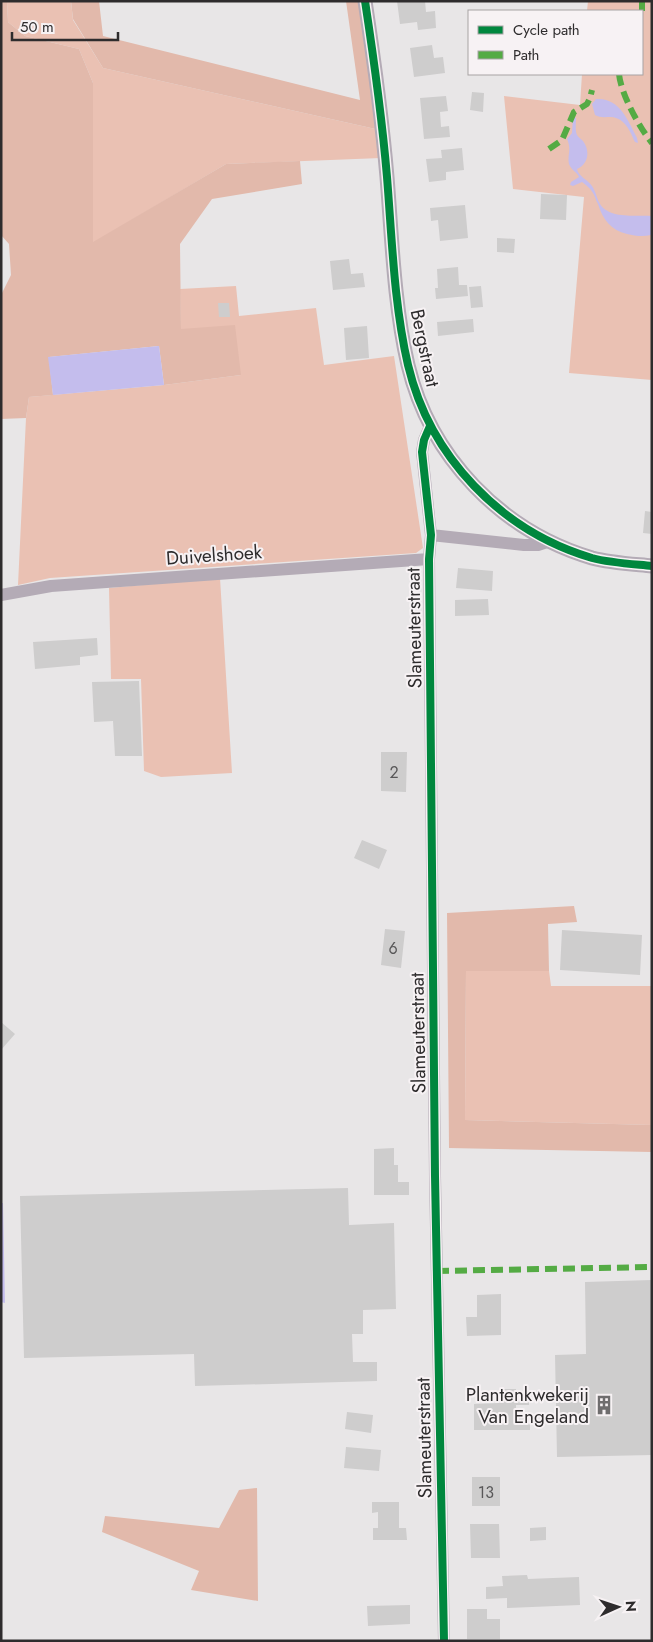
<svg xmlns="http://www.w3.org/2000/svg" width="653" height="1642" viewBox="0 0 653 1642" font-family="Jost,sans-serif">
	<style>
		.green { fill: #eac1b3 }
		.forest { fill: #e2b9ab }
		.water { fill: #c4bded }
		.building { fill: #cecdcd }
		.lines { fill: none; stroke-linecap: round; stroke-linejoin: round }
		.minor { stroke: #b4abb6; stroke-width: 12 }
		.tertiary { stroke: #b4abb6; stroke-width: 15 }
		.quiet { stroke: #54ab44; stroke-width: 6; stroke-dasharray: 12 6; stroke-linecap: butt }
		.cycleway-casing { stroke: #f7f2f4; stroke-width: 11 }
		.cycleway { stroke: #00873e; stroke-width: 8 }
		.labels { text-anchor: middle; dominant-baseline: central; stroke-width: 4; stroke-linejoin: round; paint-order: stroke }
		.number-label { font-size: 16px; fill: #585758 }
		.street-label { font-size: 19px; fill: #2e2c2d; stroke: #f7f2f4 }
		.poi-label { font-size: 19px; fill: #2e2c2d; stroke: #f7f2f4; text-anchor: end }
	</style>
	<rect width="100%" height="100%" fill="#e8e6e7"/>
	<path class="green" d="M7,1H71L73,20L103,68L380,130L381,158L226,164L93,243V83L79,49L25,36L8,22Z
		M588,1H652V380L569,373L584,197L513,189L504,96L580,105L582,74H642V11H587Z
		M236,286L239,316L316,308L324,365L394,356L423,548L416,553L50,578L18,585L26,418L29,397L164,385L241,375L181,329L180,289Z
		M220,578L232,773L161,777L144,771L141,679H111L109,588Z
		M466,971H549L551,986H652V1125L465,1120Z"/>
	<path class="forest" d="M1,1H7L8,22L25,36L79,49L93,83V242L226,164L300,161L302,184L212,199L180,244L181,329L235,325L241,375L164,385L159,346L49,357L53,395L29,397L26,418L1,419V295L11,275L9,244L1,235Z
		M71,1H99L103,36L360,100L346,1H362L380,130L103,68L73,19Z
		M574,906L577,922L548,924L549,971H466L465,1120L652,1125V1152L449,1148L447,913Z
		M257,1488L258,1601L191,1590L199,1571L102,1532L105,1516L219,1528L239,1490Z"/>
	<path class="water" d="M596,99C619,97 628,120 637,138L638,143L635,142C630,131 625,118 611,117C605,117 600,118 595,115L592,104Z
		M573,117L576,118C576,122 575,131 577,135C578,137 581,139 583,141C590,150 589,164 577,169C578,176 588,180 592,186C596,192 597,199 600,204C609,219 636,215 652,216L651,235C643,237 635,236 627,234C611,230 603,220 598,204C596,201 595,196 593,193C590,188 586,185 582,182L573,186L570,185L571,182L579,177C577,172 571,170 569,164C567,155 572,150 567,139L572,133Z
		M159,346L164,385L53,395L48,357Z
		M1,1203H3L5,1303L1,1302Z"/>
	<path class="building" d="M397,1H425L426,12L435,11L436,28L418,30L417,22L400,24Z
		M432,45L434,58L443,57L445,73L414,77L410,48Z
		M472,92L484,93L483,112L470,110Z
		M446,96L448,111L440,112L441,127L449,126L450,137L424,139L420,98Z
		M462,148L464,170L446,172V180L429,182L426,159L442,158L441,150Z
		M541,194L567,195L566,220L540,219Z
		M465,205L468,238L440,241L438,220L431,221L430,208Z
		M497,238L515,239L514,253L497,252Z
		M349,259L351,274L363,273L365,287L333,290L330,261Z
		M458,267L459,285H467L468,296L436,299L435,288H438L437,269Z
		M481,286L483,307L471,308L469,287Z
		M218,303H229L230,317H219Z
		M473,319L474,332L438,336L437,322Z
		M367,326L369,358L346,360L344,328Z
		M645,511L652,512V534L643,533Z
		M458,568L493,571L492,591L456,588Z
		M488,599L489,615L455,616V600Z
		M97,638L98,655L80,657V665L35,669L33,642Z
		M139,681L142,756H115L113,721L94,722L92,682Z
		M381,752H407L406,792L381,791Z
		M362,840L387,850L379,869L354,858Z
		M385,929L405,931L401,968L381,965Z
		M562,930L642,935L640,975L560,970Z
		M1,1022L15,1034L1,1050Z
		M394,1148V1165H398V1182H409V1195H374V1149Z
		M348,1188L349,1225L394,1223L396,1309L363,1310V1334H352L353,1362H377V1381L195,1386L194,1354L24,1358L20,1196Z
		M652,1280V1455L557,1457L555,1355L586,1354L585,1282Z
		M501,1294V1335L467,1336L466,1317H477V1295Z
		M499,1389H516V1392H529V1405H516V1414H530V1430H474V1404L499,1403Z
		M347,1412L373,1415L371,1433L345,1429Z
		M346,1447L381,1450L379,1471L344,1468Z
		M472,1477H500V1506H472Z
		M372,1502H399V1528H406L407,1540H373V1528H378V1512L372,1513Z
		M470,1524H499L500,1558H471Z
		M546,1527V1540L530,1541V1528Z
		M527,1575L528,1579L579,1577L580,1605L507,1608V1598L486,1599V1587L503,1586L502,1576Z
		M410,1605V1624L368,1626L367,1606Z
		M467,1609H487V1619H500V1639H467Z"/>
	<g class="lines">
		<path class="minor" d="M430,426L424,440L422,452L431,535L429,559L435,1176L444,1641
			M431,535L524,545H538L547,542
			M1,595L51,586L429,559"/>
		<path class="tertiary" d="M365,1C374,60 382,118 387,177C392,239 394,305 408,365C430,457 501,531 592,558C611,563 632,564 652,566"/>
		<path class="quiet" d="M642,11V1
			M619,74C621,94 639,127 652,143
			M549,149L562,140L574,112L587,104L590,98L592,90
			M437,1271L652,1267"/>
		<defs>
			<path id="cycleway" d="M365,1C374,60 382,118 387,177C392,239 394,305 408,365C430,457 501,531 592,558C611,563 632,564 652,566
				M430,426L424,440L422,452L431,535L429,559L435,1176L444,1641"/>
		</defs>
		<use href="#cycleway" class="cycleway-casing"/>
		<use href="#cycleway" class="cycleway"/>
	</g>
	<defs>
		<symbol id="building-bare" viewBox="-9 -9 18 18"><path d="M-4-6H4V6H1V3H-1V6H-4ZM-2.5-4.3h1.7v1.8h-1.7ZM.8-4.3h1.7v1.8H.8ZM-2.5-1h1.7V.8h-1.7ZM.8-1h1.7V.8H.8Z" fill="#6f6d6e" stroke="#f7f2f4" stroke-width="2.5" paint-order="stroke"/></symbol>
	</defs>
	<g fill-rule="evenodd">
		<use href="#building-bare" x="590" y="1391" width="28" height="28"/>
	</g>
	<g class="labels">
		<g class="number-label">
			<text x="394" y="772">2</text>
			<text x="393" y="948">6</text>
			<text x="486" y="1492">13</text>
		</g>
		<g class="street-label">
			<text transform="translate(425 348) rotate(78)">Bergstraat</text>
			<text transform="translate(214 555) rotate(-4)">Duivelshoek</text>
			<text transform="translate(414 628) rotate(-91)">Slameuterstraat</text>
			<text transform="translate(418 1033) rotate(-91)">Slameuterstraat</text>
			<text transform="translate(424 1438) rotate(-91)">Slameuterstraat</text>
		</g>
		<g class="poi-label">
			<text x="589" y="1394">Plantenkwekerij<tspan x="589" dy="22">Van Engeland</tspan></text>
		</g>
	</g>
	<rect width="653" height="1642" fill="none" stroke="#2e2c2d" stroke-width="5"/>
	<rect x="468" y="10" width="175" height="65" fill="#f7f2f4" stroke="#a7a3a4"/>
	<rect x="478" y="26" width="25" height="8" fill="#00873e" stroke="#a7a3a4"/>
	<text x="513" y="35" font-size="15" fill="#2e2c2d">Cycle path</text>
	<rect x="478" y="51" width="25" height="8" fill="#54ab44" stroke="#a7a3a4"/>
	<text x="513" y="60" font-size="15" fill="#2e2c2d">Path</text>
	<g transform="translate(618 1607) rotate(87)" stroke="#f7f2f4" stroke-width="4" paint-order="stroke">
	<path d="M0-4L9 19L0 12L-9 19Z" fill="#2e2c2d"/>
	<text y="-8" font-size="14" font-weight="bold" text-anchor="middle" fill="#2e2c2d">N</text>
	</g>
	<path d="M12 32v8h106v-8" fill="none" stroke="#2e2c2d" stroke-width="2.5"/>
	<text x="20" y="32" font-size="15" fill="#2e2c2d" stroke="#f7f2f4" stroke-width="4" paint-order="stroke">50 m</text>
</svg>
